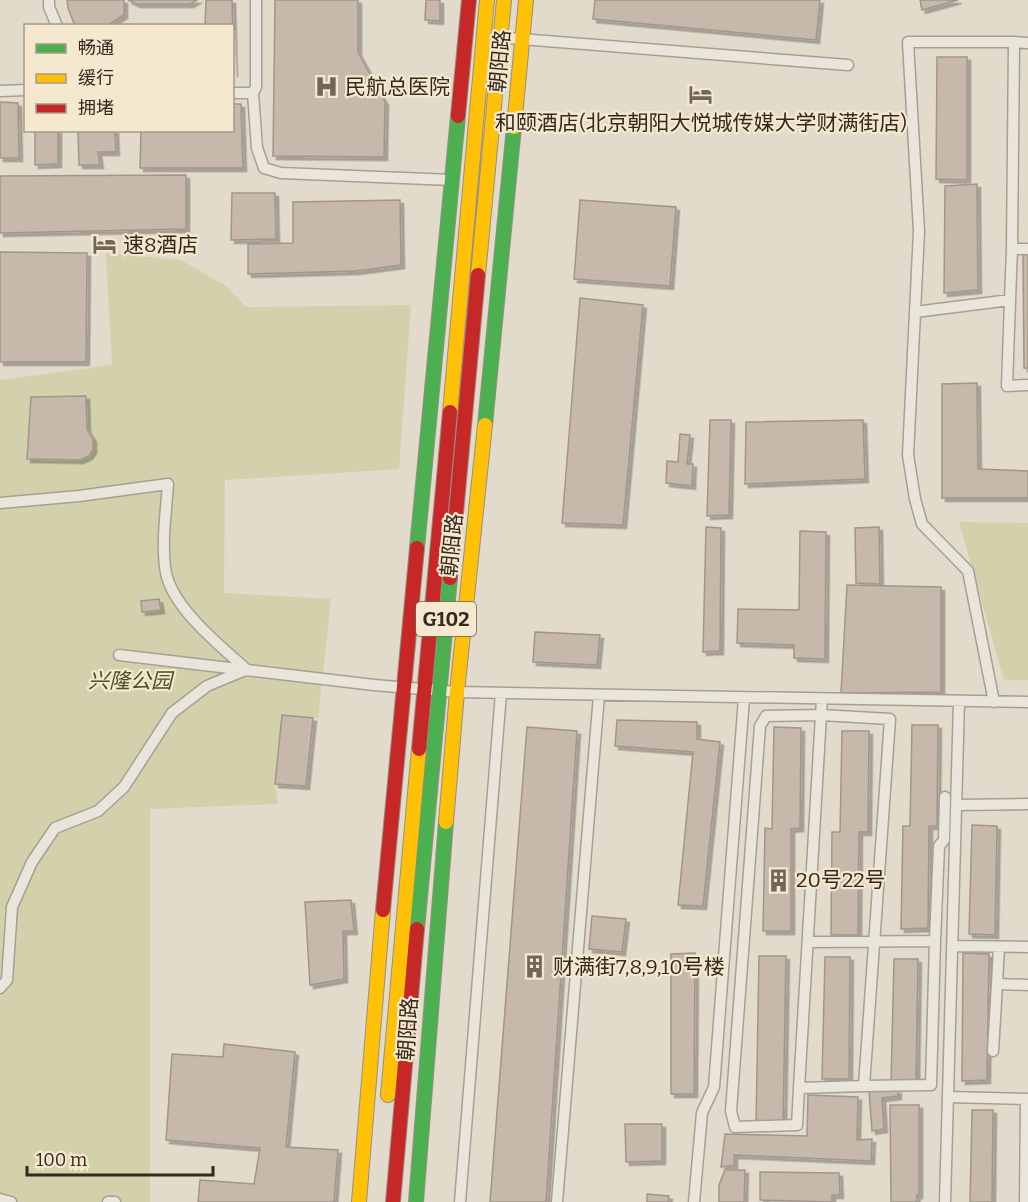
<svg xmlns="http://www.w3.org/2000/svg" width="1028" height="1202" viewBox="0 0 1028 1202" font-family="Bitter,'Noto Sans SC',serif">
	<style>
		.green { fill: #d3d1ac }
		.building { fill: #c6b8ab; stroke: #a2968a; stroke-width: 1.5; filter: url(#shadow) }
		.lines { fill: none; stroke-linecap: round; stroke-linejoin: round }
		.street-casing { stroke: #a79f94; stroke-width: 13 }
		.fast-casing { stroke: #978f83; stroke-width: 16 }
		.slow-casing { stroke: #978f83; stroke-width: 16 }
		.jam-casing { stroke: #978f83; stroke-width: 16 }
		.street { stroke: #eae5db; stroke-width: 10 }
		.fast { stroke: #4caf50; stroke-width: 14 }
		.slow { stroke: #ffc107; stroke-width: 14 }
		.jam { stroke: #c62828; stroke-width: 14 }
		.labels { text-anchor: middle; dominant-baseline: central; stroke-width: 4.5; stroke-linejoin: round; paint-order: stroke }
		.shield { fill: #f4e8cf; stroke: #6e6252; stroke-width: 1.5 }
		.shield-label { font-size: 20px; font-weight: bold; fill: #35281c }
		.street-label { font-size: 21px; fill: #35281c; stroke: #f4e8cf }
		.poi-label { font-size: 21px; fill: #35281c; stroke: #f4e8cf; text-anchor: start }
		.park-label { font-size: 21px; font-style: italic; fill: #475123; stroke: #f4e8cf }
	</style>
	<defs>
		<filter id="shadow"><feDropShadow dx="3.5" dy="3.5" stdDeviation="0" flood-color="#0004"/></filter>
	</defs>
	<rect width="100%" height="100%" fill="#e2daca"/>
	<path class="green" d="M106,253L181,260L226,286L246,307L411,305L399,469L225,480L224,593L331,599L318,718L282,715L275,784L278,804L150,809V1202H0V380L112,365Z
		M959,522L1028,523V680H1004Z"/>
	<path class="building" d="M67,0H124V15L106,26H75L68,8Z
		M128,0H197L190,4H137Z
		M206,0H232L234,74L232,26H205Z
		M275,0H358V52L385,102L384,157L273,156Z
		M426,0H440V21L425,20Z
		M595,0H820L816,40L593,19Z
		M920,0H958L922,10Z
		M937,57H967V180L936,179Z
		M0,102L18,103L19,158H0Z
		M232,104H241L243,168H140L141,130H232Z
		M35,130H58V164L35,165Z
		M78,130H115L116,152H98L100,165H79Z
		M186,175V229L0,233V176Z
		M977,184L978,290L944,293L945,186Z
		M232,193H275L276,239L231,240Z
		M400,200L401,265L356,271L248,274V244L293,243V202Z
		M580,200L676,207L670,286L574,279Z
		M0,252L87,253L86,362H0Z
		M1023,253L1028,254V368H1024Z
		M580,298L643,305L623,525L562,523Z
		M977,383L978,469L1028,471V498H942V384Z
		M86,396L87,429L93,439V450L89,456L80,460L27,459L31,397Z
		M710,420H731L729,515L707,516Z
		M863,420L865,479L745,484L746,422Z
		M680,434L690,435L687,464H693L692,486L666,483L667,461L678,462Z
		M706,527L721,528L720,651L703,652Z
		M879,527L880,584L856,583L855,528Z
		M800,531L826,532L825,659L794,658V645L737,643L738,609L799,610Z
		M847,585L941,587V692L841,693Z
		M159,599L161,610L142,612L141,601Z
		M535,632L600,635L597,665L533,662Z
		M282,715L313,718L306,786L275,784Z
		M617,720L697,722V739L720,742L703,906L678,905L693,752L615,746Z
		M912,725H938L937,826H929L928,928L901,929L903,826H910Z
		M527,727L577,731L546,1202H490Z
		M774,727L801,728L800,828L791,829V931H763L765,828L772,829Z
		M842,731H869L868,832H859L858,935H831L832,832H840Z
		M972,825L997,826L995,935L969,934Z
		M351,900L354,931H343L344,979L310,985L305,902Z
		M592,916L626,919L622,952L589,949Z
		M695,953L694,1094H671V954Z
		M963,953L989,954L987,1080L962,1081Z
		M759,956H786L783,1125H756Z
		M825,957H850L849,1079H822Z
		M894,959H918L916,1082H891Z
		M224,1044L295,1052L286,1147L338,1150L334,1202H198L200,1180L254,1184L260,1148L166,1140L172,1054L223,1057Z
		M898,1090V1096L882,1098L884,1129L872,1131L869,1091Z
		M808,1095L858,1097L857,1140L872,1139L871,1161L734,1155V1165L721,1167L725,1134L807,1136Z
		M890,1105H919V1195H917L916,1202H891Z
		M972,1110H993L992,1202H970Z
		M625,1124H662V1161L626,1162Z
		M725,1170H745L744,1202H719V1185Z
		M760,1172L839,1173L840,1195H832V1202L760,1200Z
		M647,1194L669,1196L668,1202H647Z"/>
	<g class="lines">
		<defs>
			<path id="street" d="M49,0V7L57,26
				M256,1V87L253,93L257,148L264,168L281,173L452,180
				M496,37L848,65
				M1014,42L1028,43
				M0,91L26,90
				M232,93H253
				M1010,300L1007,386L1028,385
				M915,312L1010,300L1012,249H1028
				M0,503L79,496L168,484C166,513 161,545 166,573C173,608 220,646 246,669
				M119,655L374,685L457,692L1028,702
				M994,702L968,571L922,524L915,499L908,455L919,231L908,42H1014L1012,249
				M956,805L1028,804
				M808,942L935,941L939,846L944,840L945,797
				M952,946L1028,947
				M999,947L997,984L1028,985
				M0,988L7,980L12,907L32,862L55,828L98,811L124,787L172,713L207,686L243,671
				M993,1051L997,984
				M864,1086L931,1085L935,941
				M799,1088L864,1086L890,719L821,715L766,716L760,726L731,1111L735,1127L797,1125L799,1088L821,715L822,699
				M948,1097L1028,1099
				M0,1199L11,1202
				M108,1202H115
				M460,1202L501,693
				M557,1202L599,695
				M694,1202L702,1113L714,1087L744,698
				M945,1202L959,702
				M1025,1202L1026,1099"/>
			<path id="fast" d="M485,425L514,127
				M417,548L458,116
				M417,929L450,578
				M416,1202L446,822"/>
			<path id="slow" d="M514,127L526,0
				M478,275L504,0
				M450,412L487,0
				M446,822L457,692L485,425
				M388,1095L419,749
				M359,1202L383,910"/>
			<path id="jam" d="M458,116L469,0
				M450,578L478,275
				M419,749L450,412
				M383,910L417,548
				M393,1202L417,929"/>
		</defs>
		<use href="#street" class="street-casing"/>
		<use href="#fast" class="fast-casing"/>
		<use href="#slow" class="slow-casing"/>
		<use href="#jam" class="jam-casing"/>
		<use href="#street" class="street"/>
		<use href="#fast" class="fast"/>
		<use href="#slow" class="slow"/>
		<use href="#jam" class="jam"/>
	</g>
	<defs>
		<symbol id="hospital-bare" viewBox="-9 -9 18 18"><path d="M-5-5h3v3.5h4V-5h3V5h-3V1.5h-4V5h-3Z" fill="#726659" stroke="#f4e8cf" stroke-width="2.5" paint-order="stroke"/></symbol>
		<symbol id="hotel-bare" viewBox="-9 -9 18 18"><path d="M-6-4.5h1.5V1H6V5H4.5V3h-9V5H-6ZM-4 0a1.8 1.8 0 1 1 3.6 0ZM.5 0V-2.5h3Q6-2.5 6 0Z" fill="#726659" stroke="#f4e8cf" stroke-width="2.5" paint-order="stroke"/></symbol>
		<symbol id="building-bare" viewBox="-9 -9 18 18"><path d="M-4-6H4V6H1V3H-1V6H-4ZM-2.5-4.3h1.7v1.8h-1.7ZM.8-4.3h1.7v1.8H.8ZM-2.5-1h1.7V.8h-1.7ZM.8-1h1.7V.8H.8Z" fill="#726659" stroke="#f4e8cf" stroke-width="2.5" paint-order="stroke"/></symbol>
	</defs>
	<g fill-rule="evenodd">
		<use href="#hospital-bare" x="310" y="70" width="33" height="33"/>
		<use href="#hotel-bare" x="684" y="78" width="33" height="33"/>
		<use href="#hotel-bare" x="88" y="228" width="33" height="33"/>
		<use href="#building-bare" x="762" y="864" width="33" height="33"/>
		<use href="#building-bare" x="518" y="950" width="33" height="33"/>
	</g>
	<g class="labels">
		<rect class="shield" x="416" y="602" width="60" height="34" rx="4.5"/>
		<g class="shield-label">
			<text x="446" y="619">G102</text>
		</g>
		<g class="street-label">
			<text transform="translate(500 61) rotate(-85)">朝阳路</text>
			<text transform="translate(452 545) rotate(-84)">朝阳路</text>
			<text transform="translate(408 1029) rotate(-86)">朝阳路</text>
		</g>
		<g class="poi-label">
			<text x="345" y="87">民航总医院</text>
			<text x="701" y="123" text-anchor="middle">和颐酒店(北京朝阳大悦城传媒大学财满街店)</text>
			<text x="123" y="245">速8酒店</text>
			<text x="796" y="880">20号22号</text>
			<text x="553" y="967">财满街7,8,9,10号楼</text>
		</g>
		<g class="park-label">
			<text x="130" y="681">兴隆公园</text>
		</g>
	</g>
	<rect x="24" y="24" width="210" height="108" fill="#f4e8cf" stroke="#a89b87" stroke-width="1.5"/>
	<rect x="36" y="44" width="30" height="9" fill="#4caf50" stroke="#a89b87" stroke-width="1.5"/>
	<text x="78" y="54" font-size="18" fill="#35281c">畅通</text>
	<rect x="36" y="74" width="30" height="9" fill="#ffc107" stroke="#a89b87" stroke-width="1.5"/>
	<text x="78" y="84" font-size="18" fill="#35281c">缓行</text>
	<rect x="36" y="104" width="30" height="9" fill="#c62828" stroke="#a89b87" stroke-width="1.5"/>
	<text x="78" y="114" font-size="18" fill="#35281c">拥堵</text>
	<path d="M27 1166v9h186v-9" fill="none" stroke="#35281c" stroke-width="3"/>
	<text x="36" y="1166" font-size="18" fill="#35281c" stroke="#f4e8cf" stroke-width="4.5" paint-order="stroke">100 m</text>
</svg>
